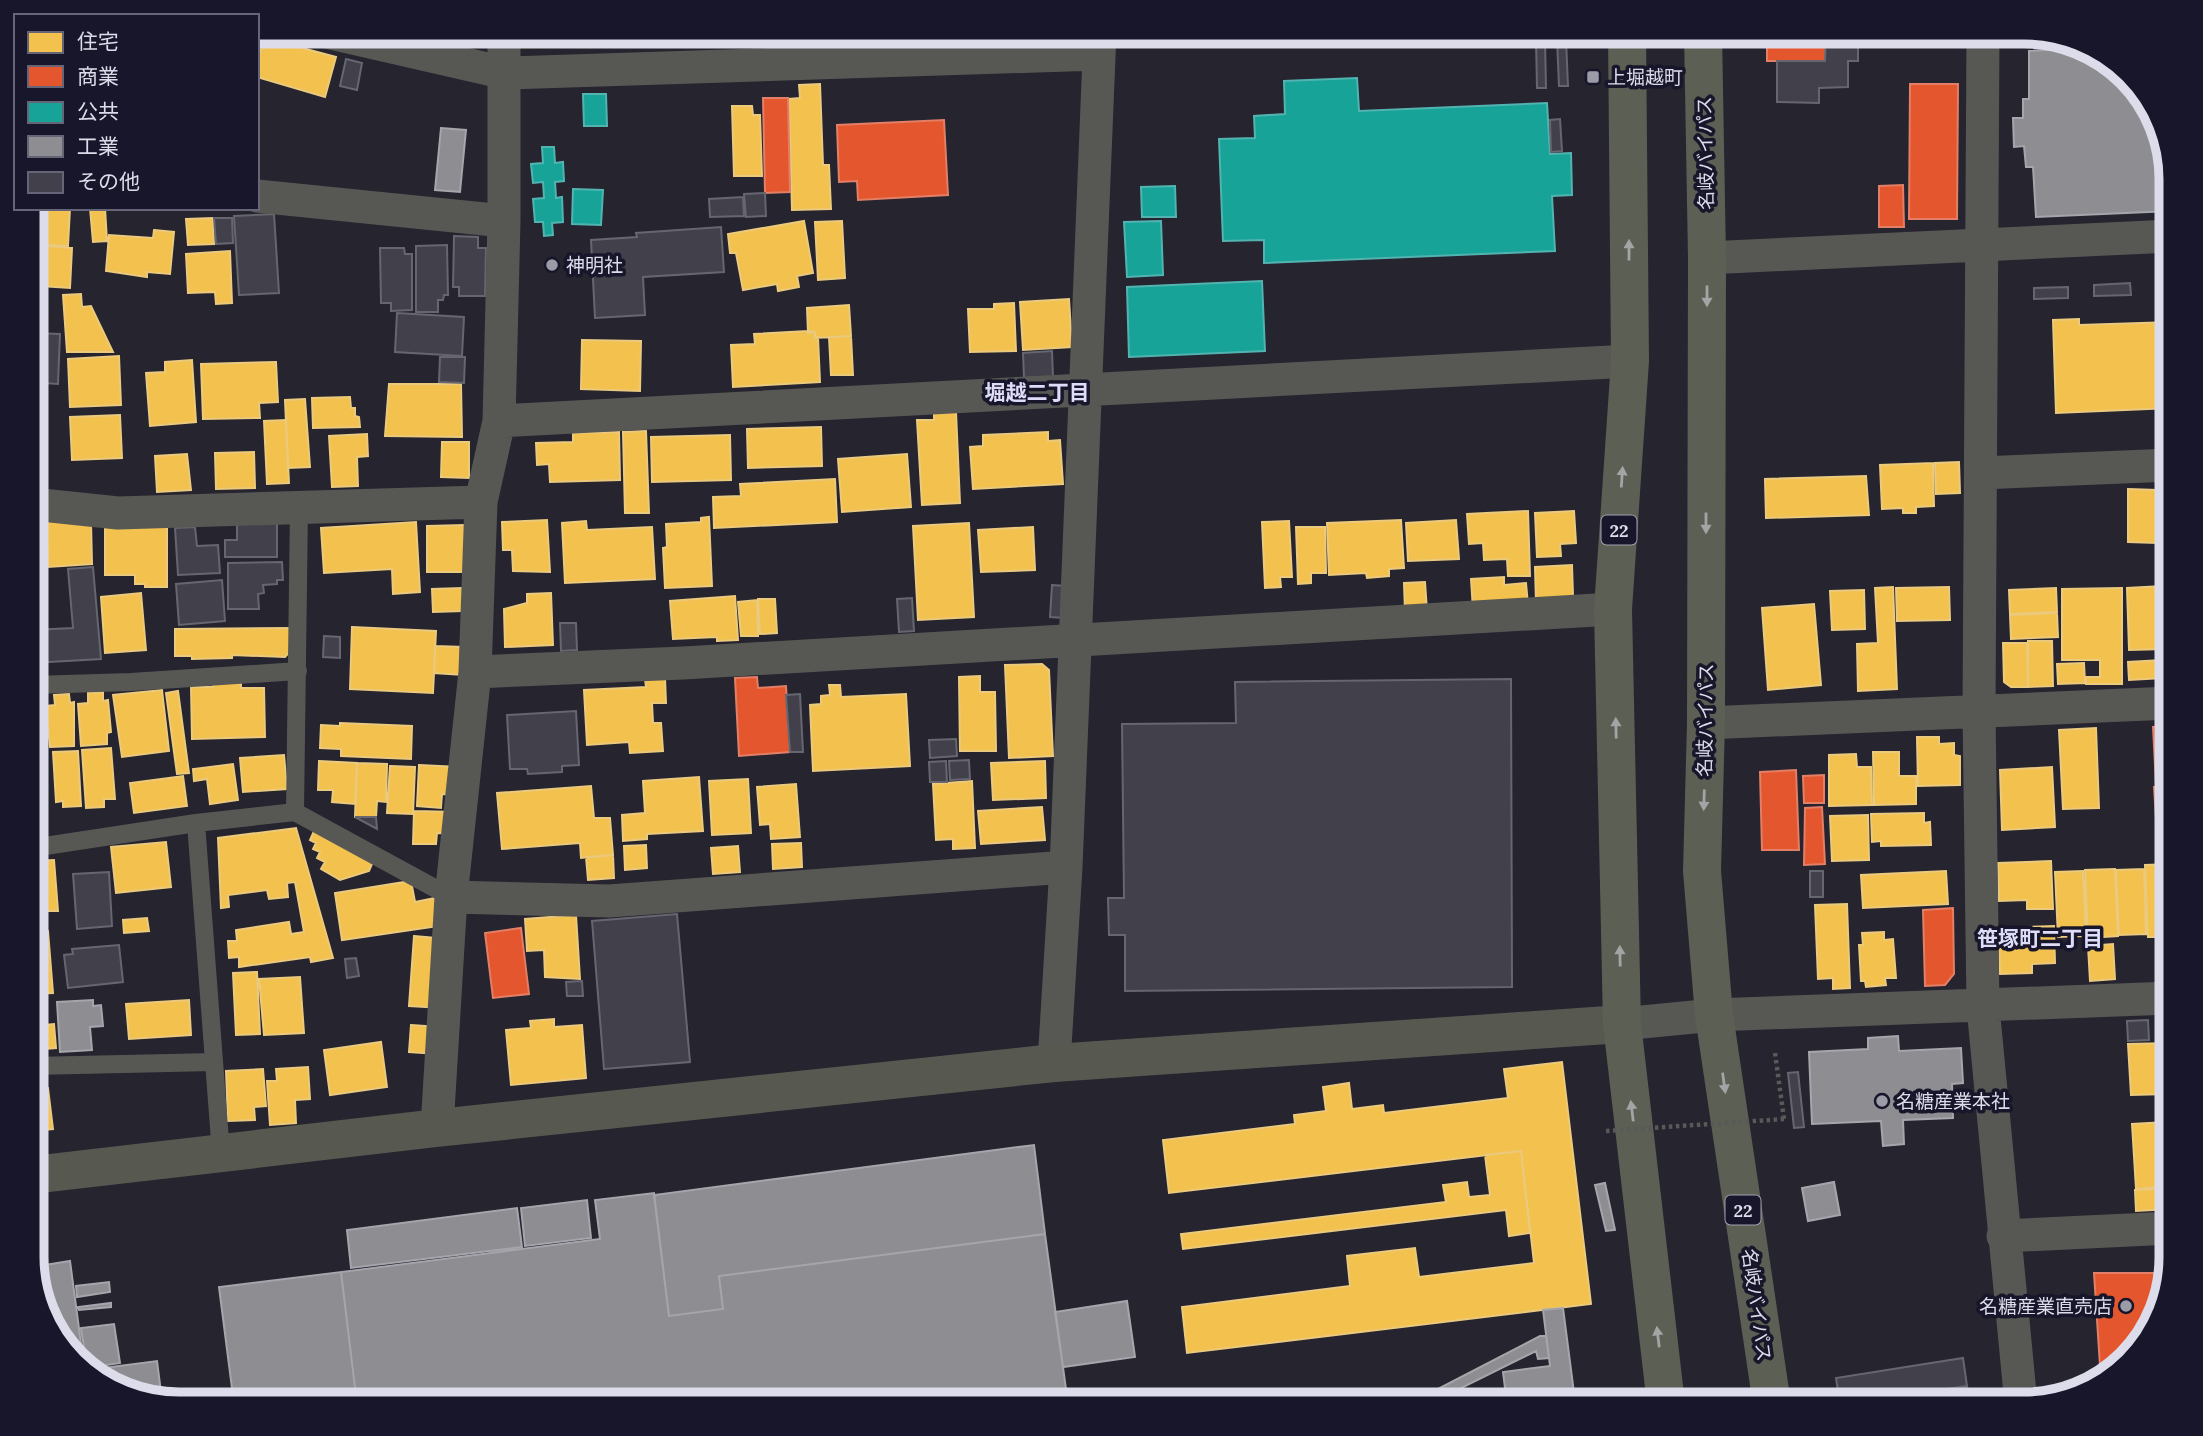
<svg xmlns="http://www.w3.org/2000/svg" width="2203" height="1436" viewBox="0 0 2203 1436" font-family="Lora,'Noto Sans JP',serif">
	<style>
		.green { fill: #2c320b }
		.homes { fill: #f2c14e; stroke: #ebc97d; stroke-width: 2 }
		.shops { fill: #e4572e; stroke: #e27f66; stroke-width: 2 }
		.public { fill: #17a398; stroke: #52b4b1; stroke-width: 2 }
		.industry { fill: #8d8d92; stroke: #a5a5ac; stroke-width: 2 }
		.building { fill: #42414b; stroke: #666670; stroke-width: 2 }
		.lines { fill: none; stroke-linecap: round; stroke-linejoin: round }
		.path { stroke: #585958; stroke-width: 4.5; stroke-dasharray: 3.5 3.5; stroke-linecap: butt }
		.lane { stroke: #575854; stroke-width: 18 }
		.street { stroke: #575854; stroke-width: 33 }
		.secondary { stroke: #575950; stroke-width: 38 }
		.highway { stroke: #5c5f53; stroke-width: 38 }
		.path-bridge { stroke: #585958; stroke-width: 4.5; stroke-dasharray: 3.5 3.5; stroke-linecap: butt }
		.oneway { fill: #a2a4a6 }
		.poi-dot { fill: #9c9ca9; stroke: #18162a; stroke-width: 2.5 }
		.labels { text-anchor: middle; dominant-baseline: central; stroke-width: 7; stroke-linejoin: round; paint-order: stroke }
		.shield { fill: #18162a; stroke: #a1a1b0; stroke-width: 2 }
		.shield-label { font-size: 18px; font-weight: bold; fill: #dcdcea }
		.poi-label { font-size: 19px; fill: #dcdcea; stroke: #18162a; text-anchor: start }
		.street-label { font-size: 19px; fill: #dcdcea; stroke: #18162a }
		.neighbourhood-label { font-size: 21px; font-weight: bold; fill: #deddf9; stroke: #18162a }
		.rim { fill: none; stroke: #dcdcea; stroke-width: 9 }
	</style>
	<rect width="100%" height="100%" fill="#25242f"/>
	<path class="green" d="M511,32H752V43L510,49Z"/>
	<path class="homes" d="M265,38L336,57L325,97L257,77V61Z
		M820,84L823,165H829L831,209L792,210L789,99L800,98L799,85Z
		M732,106H752L753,115H760L762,176H734Z
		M32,208H70L68,246L32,244Z
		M90,208H105L107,241L93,242Z
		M213,218L214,244L188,245L186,219Z
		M804,221L813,273L797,276L799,287L778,291L777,284L743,290L736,253H730L728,234Z
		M842,221L845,278L818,280L815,222Z
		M154,230L174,232L170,274L147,272V277L106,271L109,235L153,238Z
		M32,245L72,248L70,288L40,286L39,301H32Z
		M230,251L232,303L216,304L215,292L188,293L186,254Z
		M2171,282V298L2157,299V283Z
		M81,294L82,307L91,306L113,352H67L63,295Z
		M1069,299L1072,347L1023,350L1020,302Z
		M1014,303L1016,351L970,352L968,309H994V304Z
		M849,305L851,336L815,338V332L808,333L807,308Z
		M2079,319V325L2171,322V408L2056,413L2053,320Z
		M808,331L815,332V338L818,337L820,382L733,387L731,345L755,344L754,334Z
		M851,336L853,375H831L829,337Z
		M582,340L641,341L640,391L581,389Z
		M119,356L121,405L70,407L68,359Z
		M192,360L196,422L150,426L146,373L165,372V362Z
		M276,362L278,402L259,403L260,418L203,419L201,364Z
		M389,384H461L462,437L385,436Z
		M350,397L351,408H355V416L359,417L360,427L313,428L312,398Z
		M305,399L310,467L288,468L285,400Z
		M956,412L960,503L922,505L917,420H934V413Z
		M120,415L122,458L72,460L70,417Z
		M286,420L289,483L267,484L264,421Z
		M821,427L822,466L748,468L747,429Z
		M646,431L649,513H625L623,432Z
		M619,432L620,480L550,482L549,464L537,465L536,443L573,442V433Z
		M1048,432V441L1060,440L1063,484L973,489L970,447L983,446V435Z
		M367,434L368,456L357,457L358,486L332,487L329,436Z
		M730,435L731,480L652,482L651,437Z
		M442,442H469V478L441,477Z
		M32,445H42L41,475L32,474Z
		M254,452L255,488L216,489L215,453Z
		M187,454L191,490L157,492L155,456Z
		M907,454L911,507L842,512L838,459Z
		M1959,462L1960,493L1936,494L1935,463Z
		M1933,463L1934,506L1916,507V513H1903V508L1882,509L1880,465Z
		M1866,476L1869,515L1766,518L1765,479Z
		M835,479L837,522L714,528L713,497L741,496L740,484Z
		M2128,489L2157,490V543L2128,542Z
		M1528,511L1530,576H1508L1507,559L1484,560L1483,543L1469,544L1467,514Z
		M1574,511L1576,543L1560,544L1561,556L1537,557L1535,513Z
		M709,517L712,586L665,588L663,548L667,547L666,524L701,522V518Z
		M46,518L91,522L92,564L48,567Z
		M45,519L46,576L32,577V520Z
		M547,520L550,572L513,571L512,550H503L502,522Z
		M1401,520L1404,568L1389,569V576L1367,578L1366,573L1329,575L1327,523Z
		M1456,520L1459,559L1408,561L1406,523Z
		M586,521L587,530L652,527L655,579L565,583L562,523Z
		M1289,521L1292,577H1280L1281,587L1265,588L1262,522Z
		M416,522L420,592L393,594L392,569L324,573L321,528Z
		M969,523L974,617L918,620L913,526Z
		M105,524H167V587H145V584H135V575H105Z
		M464,525V572H427V526Z
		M1033,527L1035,570L981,572L978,530Z
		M1296,527H1325L1326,573H1311V583L1298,584Z
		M1572,565L1573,596L1536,603L1535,567Z
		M1504,577V585L1526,583L1528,605L1473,610L1471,579Z
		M1425,582L1427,611L1405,612L1404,583Z
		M2162,586L2165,649L2129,650L2127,588Z
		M1893,587L1897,689L1858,691L1857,644L1878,643L1875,588Z
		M1949,587L1950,620L1897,621L1896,588Z
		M462,588L463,611L433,612L432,589Z
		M2056,588L2057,612L2010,614L2009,590Z
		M2122,588V684H2086V677H2100V660H2062V589Z
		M1864,590L1865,629L1832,630L1830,591Z
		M2167,590H2171V652H2170Z
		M141,593L146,650L105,653L101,597Z
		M551,593L553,645L505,647L504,609L527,603V594Z
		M735,596L738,640L717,641V637L673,639L670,601Z
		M758,599H775L777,633L760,634Z
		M757,600L758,636H741L738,602Z
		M1814,604L1821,685L1768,690L1762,608Z
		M2057,613L2058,637L2011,639L2010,615Z
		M352,627L436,631L433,693L350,689Z
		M293,628L294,647L285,657L232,655V658L192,659V656H175V629Z
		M2028,641H2052L2053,686L2028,687Z
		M2003,643H2027L2028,687H2011L2004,682Z
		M435,646L464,647L463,675L434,673Z
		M2162,660L2163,678L2129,680L2128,662Z
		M2084,663L2085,683L2058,684L2057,664Z
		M1042,664L1049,670L1053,756L1009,758L1005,665Z
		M980,676V692H995L996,751H960L959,677Z
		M665,678L666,703H652L653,723H661L663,751L630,753L629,742L587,745L584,690L646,687L645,679Z
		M241,682V688H264L265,737L192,739L191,687H213V683Z
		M829,685H840L841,697L906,694L910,766L813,771L810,705L821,704V696L830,695Z
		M162,690L169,751L122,757L113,695Z
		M178,691L189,773L177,774L166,693Z
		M103,692V701L108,700L111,732L107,733V744L81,746L78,704L88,703V693Z
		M69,694L70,703L74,702V746L50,747L46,706L55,705L54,695Z
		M340,723L412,726L411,759L341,756V749L320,748L321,725L340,726Z
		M2096,728L2099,808L2063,809L2059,730Z
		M1917,737H1939V744L1954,743V755L1960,756V785L1918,786Z
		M111,748L115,799H104V807L86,808L82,750Z
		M78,751L81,806L63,807V801L56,802L53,752Z
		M1873,752H1899V776H1916V804L1874,805Z
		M1856,754L1857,767H1871L1872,805L1829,806V755Z
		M284,755L287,789L243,792L240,758Z
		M319,761L357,763L355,804L332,802L333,790H318Z
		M1045,761L1046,798L993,800L991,763Z
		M357,763L387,764L386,802L377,801L376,817H355Z
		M233,764L238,800L210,804L207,779L194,781L193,769Z
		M419,765L459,767L458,795L442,794L441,808L417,806Z
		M390,766L415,767L413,814L387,813Z
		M2052,767L2055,827L2002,830L2000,770Z
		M183,776L187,806L134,813L130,783Z
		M699,777L703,831L647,834V839L623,841L622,815L645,813L643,781Z
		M748,779L751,833L712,835L709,781Z
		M972,781L975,848L953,849V839L936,840L933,784Z
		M796,784L800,837L771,839L770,824L760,825L757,787Z
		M591,786L594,818H610L613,855L581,858L580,843L502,849L497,793Z
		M1042,807L1045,840L981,844L978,811Z
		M414,811L457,812L456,834L437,833L436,844H413Z
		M1924,813V823L1930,822L1931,845L1881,846V841L1872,842L1871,814Z
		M1868,815L1869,860L1832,861L1830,816Z
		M296,828L333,958L311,962L310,957L239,967V957L229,958L228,941H237L236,930L289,922L291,934L304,932L295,882L287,883L288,897L269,899L267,890L228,895L229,907L221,908L218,838Z
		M314,831L375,857L369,871L340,880L321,869L325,862L317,858L320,852L313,849L316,843L310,840Z
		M166,842L171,887L116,893L111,847Z
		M801,843L802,867L773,869L772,844Z
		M646,845L647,868L625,870L624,846Z
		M738,846L740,872L713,874L711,848Z
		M613,855L614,878L588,880L586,857Z
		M54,860L58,911H43L42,905L32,906V861Z
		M2051,861L2053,909H2027V900L1999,901L1998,863Z
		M2171,864V937H2148L2145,865Z
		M2115,869L2118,936L2088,938L2085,870Z
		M2144,869L2146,934L2119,935L2116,870Z
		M1946,871L1948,904L1863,908L1861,875Z
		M2083,871L2086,936L2058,937L2055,872Z
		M411,881L415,902L435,898L439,926L342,940L335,893Z
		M1847,904L1850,988L1833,989V978L1818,979L1815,905Z
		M576,915L580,979L545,977L544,950L527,951L525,919Z
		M147,918L149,931L124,933L123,920Z
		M2054,926L2055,963L2032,964V973L2000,974L1999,928Z
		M48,931L53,993L32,994V933Z
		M1884,932V940L1893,939L1896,978H1885L1886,985L1866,987L1865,981H1861L1859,945H1863L1862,933Z
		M414,936L447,939L443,1008L409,1006Z
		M2113,944L2115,979L2090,981L2088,946Z
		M257,972L260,1034L236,1035L233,973Z
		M300,977L304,1033L264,1035L259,979Z
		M189,1000L191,1035L129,1039L126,1004Z
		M554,1019V1027L582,1025L586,1078L511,1085L506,1030L531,1028L530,1021Z
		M54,1024L56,1048L32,1050V1026Z
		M411,1025L439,1027L437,1054L409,1052Z
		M381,1042L387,1087L330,1095L324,1050Z
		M2170,1043L2171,1110H2169L2168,1094L2131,1095L2128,1044Z
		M1562,1062L1591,1304L1187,1353L1182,1307L1350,1286L1347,1256L1415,1248L1419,1277L1534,1263L1521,1151L1169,1193L1163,1140L1295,1124L1294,1115L1326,1111L1323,1087L1349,1083L1352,1109L1383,1105L1384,1113L1508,1098L1504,1069Z
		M308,1067L310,1099L295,1100L296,1123L270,1125L267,1081H277L276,1069Z
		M263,1069L266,1106L254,1107L255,1120L228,1121L226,1071Z
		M48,1088L53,1129L32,1131V1089Z
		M2166,1122L2170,1186L2136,1189L2132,1124Z
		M1521,1151L1530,1233L1509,1236L1506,1210L1183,1249L1181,1234L1446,1202L1443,1185L1467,1182L1469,1197L1490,1195L1485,1155Z
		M2169,1189L2170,1209L2136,1211L2135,1190Z"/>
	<path class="shops" d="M1767,32H1826L1825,61H1767Z
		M1910,84H1958L1957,219H1909Z
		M763,98H788L790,192L765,193Z
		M944,120L948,195L858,200L857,181L839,182L837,125Z
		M1903,185L1904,227H1879V186Z
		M757,677L758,688L786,686L790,752L739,756L735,678Z
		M2171,726V784L2156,785L2153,727Z
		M1796,770L1799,850H1762L1760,772Z
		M1824,775V803H1804L1803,776Z
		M2171,786V849L2158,850L2154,787Z
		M1822,807L1825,864L1804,865L1805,808Z
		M1953,908L1954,974L1945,985L1925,986L1923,910Z
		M521,928L529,994L493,998L485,933Z
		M2094,1273H2167L2147,1339L2118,1366H2100Z"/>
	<path class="public" d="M1357,78L1359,111L1547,103L1550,154L1571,153L1572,195L1552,196L1555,251L1264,263V240L1223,241L1219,139L1255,138L1254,116L1285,114L1284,81Z
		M583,94H606L607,126H584Z
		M542,147H554L555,163L563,162L564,181L555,182L556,198L562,197L563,222L552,223L553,235L544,236L543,222H535L533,199L544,198L543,182L533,183L531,164L543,163Z
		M1175,186L1176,217H1142L1141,187Z
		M573,189L603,190L601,225L572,224Z
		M1161,221L1163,275L1127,277L1124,222Z
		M1262,281L1265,351L1129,357L1127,287Z"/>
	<path class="industry" d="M2079,48L2106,56L2152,105L2171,178V211L2036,217L2033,167H2026L2024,146L2014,147L2013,118H2023V99H2029V51Z
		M441,128L466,130L460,192L435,190Z
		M93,1000V1006L101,1005L103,1026L90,1027L92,1050L60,1052L57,1002Z
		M1898,1036L1899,1051L1961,1048L1963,1083L1952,1084L1953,1118L1903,1120L1904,1144L1883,1146L1881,1121L1812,1124L1809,1052L1868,1049V1038Z
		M1034,1145L1045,1234L719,1276L723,1309L669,1316L654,1195Z
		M1834,1182L1840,1215L1808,1221L1802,1188Z
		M1605,1183L1615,1230L1606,1231L1595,1185Z
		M654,1193L669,1316L723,1309L719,1276L1045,1234L1068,1404H357L341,1272L600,1239L595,1200Z
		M587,1200L591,1238L525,1246L521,1208Z
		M517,1208L522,1247L351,1268L347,1230Z
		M70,1261L84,1366L51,1331L32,1267Z
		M341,1272L357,1404H234L219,1287Z
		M109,1282L110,1292L77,1297L76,1286Z
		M1127,1301L1135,1357L1063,1367L1055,1312Z
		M111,1303V1307L79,1310L78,1307Z
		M1563,1308L1574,1393L1591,1391L1592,1404H1507L1503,1372L1550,1366L1543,1310Z
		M114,1324L120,1363L87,1368L81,1328Z
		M1540,1336H1546L1549,1358L1538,1359L1536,1351L1429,1404H1409Z
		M157,1361L162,1400L97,1380L88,1370Z"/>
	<path class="building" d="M1826,32H1858V61H1848V87L1819,88V103L1777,102V61H1825Z
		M1557,39H1566L1568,86H1559Z
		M1536,40H1545L1546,88H1537Z
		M346,59L362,63L357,90L340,86Z
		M1560,119L1562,151L1551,152L1550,120Z
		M765,193L766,216L746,217L744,194Z
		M743,197L744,216L710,217L709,199Z
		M274,214L279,293L239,295L234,216Z
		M214,218H232L233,243L216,244Z
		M721,227L724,272L643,277L645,315L595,318L591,240L637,237L636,233Z
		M454,236L478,237V248H486L485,296H459V287H453Z
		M447,245L448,295H444L443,300H438V312H416V246Z
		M380,248H404L405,254H412V310L391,311V303H381Z
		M2130,283L2131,295L2094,296V285Z
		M2068,287V298L2034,299V288Z
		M397,313L464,317L462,356L395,352Z
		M32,333L60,334L58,384L43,383L42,402H32Z
		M1052,351L1053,377L1024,378L1023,353Z
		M440,357H465L464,383L439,382Z
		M277,520V557H225V540H237V521Z
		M195,527L197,546L218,545L220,573L178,575L175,528Z
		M282,562L283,580H277V584L263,585L264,593L258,594L259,609H228V563Z
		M93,567L101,659L32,663V630L73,628L68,569Z
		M222,580L225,621L179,625L176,584Z
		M1052,585L1066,586L1064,618L1050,617Z
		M912,598L914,631L899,632L897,599Z
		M560,623H576L577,650L561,651Z
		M324,636L340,637V658L323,657Z
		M1511,679L1512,987L1125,991V935H1109L1108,898H1124L1122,724L1236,723L1235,682Z
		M800,694L803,752H790L786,695Z
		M576,711L579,765L562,766V772L528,774L527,769H510L507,715Z
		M956,739L957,756L930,758L929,740Z
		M969,760L970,779L950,780L949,761Z
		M946,761L947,782H930L929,762Z
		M355,817H376L377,829Z
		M1810,871H1823V897H1810Z
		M109,872L112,926L77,929L73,874Z
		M677,914L690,1062L604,1069L592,921Z
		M119,945L123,982L68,988L64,955L73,954L72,949Z
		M356,958L359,976L347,978L345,959Z
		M582,981L583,996H567L566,982Z
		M2148,1020L2149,1040L2128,1041L2127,1021Z
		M1798,1072L1804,1127L1794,1128L1788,1073Z
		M1963,1358L1967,1386L1840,1404L1836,1378Z
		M1967,1386L1970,1404H1855Z"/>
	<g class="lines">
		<path class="path" d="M1775,1053L1784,1119"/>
		<path class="lane" d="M32,685L131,682L298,671
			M295,812L299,507
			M196,823L221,1154
			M32,848L196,823L295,812L451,897
			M32,1066L214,1062"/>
		<path class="street" d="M326,32L505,73L1098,54
			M1983,32L1979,711L1983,1007L2021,1404
			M257,196L504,221
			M1707,258L2171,236
			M499,421L1630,361
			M1981,473L2171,465
			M32,504L118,513L481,502
			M475,672L683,663L1613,609
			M1706,723L2171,703
			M451,897L609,901L1066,867
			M1622,1024L1714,1015L2171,998
			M1054,1063L1066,867L1100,32
			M437,1128L451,897L475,672L481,502L499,421L504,221V32
			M2003,1236L2171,1228"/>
		<path class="secondary" d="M32,1175L437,1128L1054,1063L1622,1024"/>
		<path class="highway" d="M1627,32L1630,361L1613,609L1622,1024L1666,1404
			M1703,32L1707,258L1706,723L1702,871L1714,1015L1772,1404"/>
		<path class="path-bridge" d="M1606,1131L1784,1119"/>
	</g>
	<defs><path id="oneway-solid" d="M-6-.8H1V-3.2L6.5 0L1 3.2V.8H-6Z" transform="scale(1.75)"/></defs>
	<g class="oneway">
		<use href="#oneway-solid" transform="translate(1629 250) rotate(-90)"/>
		<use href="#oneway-solid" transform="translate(1707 296) rotate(90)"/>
		<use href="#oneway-solid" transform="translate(1622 477) rotate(-86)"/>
		<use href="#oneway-solid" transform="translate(1706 523) rotate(90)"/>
		<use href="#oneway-solid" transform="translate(1616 728) rotate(-91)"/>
		<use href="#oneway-solid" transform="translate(1704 800) rotate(92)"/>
		<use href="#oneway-solid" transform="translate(1620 956) rotate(-91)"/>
		<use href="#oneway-solid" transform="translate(1724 1083) rotate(82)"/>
		<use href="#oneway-solid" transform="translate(1632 1111) rotate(-97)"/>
		<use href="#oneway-solid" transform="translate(1658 1337) rotate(-97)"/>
	</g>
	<g class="poi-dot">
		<rect x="1586" y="70" width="14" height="14" rx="3.5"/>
		<circle cx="552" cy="265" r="7"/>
		<circle cx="1882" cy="1101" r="7"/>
		<circle cx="2126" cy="1306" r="7"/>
	</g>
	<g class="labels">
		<g class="shield">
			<rect x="1601.5" y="515.5" width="35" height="29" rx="5"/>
			<rect x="1725.5" y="1195.5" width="35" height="29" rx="5"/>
		</g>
		<g class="shield-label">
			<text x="1619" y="530">22</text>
			<text x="1743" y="1210">22</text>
		</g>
		<g class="poi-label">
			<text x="1607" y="77">上堀越町</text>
			<text x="566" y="265">神明社</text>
			<text x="1896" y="1101">名糖産業本社</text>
			<text x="2112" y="1306" text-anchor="end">名糖産業直売店</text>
		</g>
		<g class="street-label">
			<text transform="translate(1705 153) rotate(-91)">名岐バイパス</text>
			<text transform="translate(1705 720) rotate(-89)">名岐バイパス</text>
			<text transform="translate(1757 1305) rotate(82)">名岐バイパス</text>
		</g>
		<g class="neighbourhood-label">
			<text x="1037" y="392">堀越二丁目</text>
			<text x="2040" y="938">笹塚町二丁目</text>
		</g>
	</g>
	<path d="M0 0H2203V1436H0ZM179 44H2024A135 135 0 0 1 2159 179V1257A135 135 0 0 1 2024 1392H179A135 135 0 0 1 44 1257V179A135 135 0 0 1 179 44Z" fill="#18162a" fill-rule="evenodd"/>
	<path class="rim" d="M179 44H2024A135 135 0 0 1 2159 179V1257A135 135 0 0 1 2024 1392H179A135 135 0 0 1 44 1257V179A135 135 0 0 1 179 44Z"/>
	<rect x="14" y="14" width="245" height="196" fill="#18162a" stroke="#666577" stroke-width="2"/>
	<rect x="28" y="32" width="35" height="21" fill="#f2c14e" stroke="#666577" stroke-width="2"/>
	<text x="77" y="49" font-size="21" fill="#dcdcea">住宅</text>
	<rect x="28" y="66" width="35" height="21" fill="#e4572e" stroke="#666577" stroke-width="2"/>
	<text x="77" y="84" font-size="21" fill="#dcdcea">商業</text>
	<rect x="28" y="102" width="35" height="21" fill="#17a398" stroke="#666577" stroke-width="2"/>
	<text x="77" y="119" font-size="21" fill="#dcdcea">公共</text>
	<rect x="28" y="136" width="35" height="21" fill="#8d8d92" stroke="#666577" stroke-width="2"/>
	<text x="77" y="154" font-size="21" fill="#dcdcea">工業</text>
	<rect x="28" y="172" width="35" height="21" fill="#42414b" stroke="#666577" stroke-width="2"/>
	<text x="77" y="189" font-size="21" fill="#dcdcea">その他</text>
</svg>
